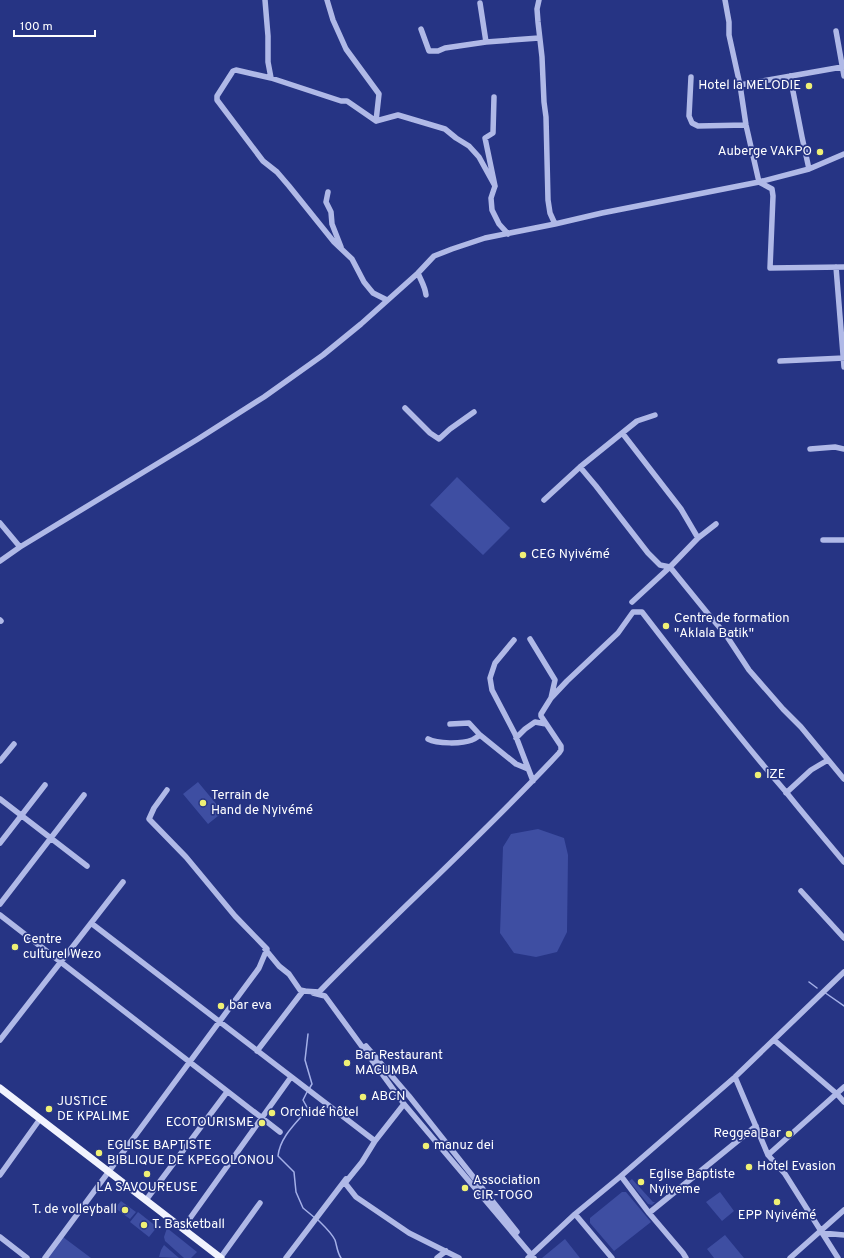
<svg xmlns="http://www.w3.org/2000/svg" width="844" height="1258" viewBox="0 0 844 1258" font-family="Overpass,sans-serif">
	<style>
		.green { fill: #3e4ea2 }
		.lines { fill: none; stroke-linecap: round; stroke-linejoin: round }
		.stream { stroke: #a4b0e8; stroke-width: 1.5 }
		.minor { stroke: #b0b9e7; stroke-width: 5.5 }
		.major { stroke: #f1f3fe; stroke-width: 7 }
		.poi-dot { fill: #eff075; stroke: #263484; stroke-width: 1.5 }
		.labels { text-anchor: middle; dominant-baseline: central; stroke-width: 3.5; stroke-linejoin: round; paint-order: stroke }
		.poi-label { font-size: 13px; fill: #fff; stroke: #263484; text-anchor: start }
	</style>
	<rect width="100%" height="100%" fill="#263484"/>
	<path class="green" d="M457,477L510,528L483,555L430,505Z
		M198,782L223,812L208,824L183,794Z
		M538,829L564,838L568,855L567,932L557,952L536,957L514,953L500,933L503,847L511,834Z
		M632,1179L653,1202H655L652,1205L648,1204L629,1181Z
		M622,1192H626L651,1222L614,1251L590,1223V1218Z
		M720,1192L734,1211L722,1221L706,1202Z
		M121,1201L136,1212L130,1219L115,1208Z
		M138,1212L157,1227L149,1237L130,1222Z
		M167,1228L197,1252L191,1258H184L165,1241L164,1237Z
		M725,1235L744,1258H714L707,1249Z
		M63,1237L91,1258H46Z
		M565,1239L580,1258H542Z
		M164,1245L179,1258L159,1257L161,1250Z"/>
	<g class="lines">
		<path class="stream" d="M809,982L817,988
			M824,992L844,1006
			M308,1034L305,1060L312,1084L309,1089
			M307,1092L303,1100L308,1109C296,1123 280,1137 278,1156L294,1172L296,1192L303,1208L315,1218
			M318,1220C324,1226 331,1232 335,1240C337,1246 337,1252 341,1258"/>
		<path class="minor" d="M265,0L268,36V62L271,78
			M327,0L333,20L346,49L379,94L376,121L398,115L445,129L456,138L469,146L479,157L495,186
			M539,0L537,9L538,22L542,57L544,102L546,117L548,200L550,213L555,224
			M725,0L729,22V35L740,85L746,125L759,182L772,189L773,196L770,268L844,267
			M480,3L486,42L539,38
			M421,29L429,51H438L445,48L486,42
			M836,31L844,76
			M790,76L802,137L809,169
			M691,77L689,116L692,123L698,126L746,125
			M740,85L842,67
			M494,97L493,133L485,138L495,186L491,198L492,210L499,224L508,234
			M376,121L347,101H341L271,78L236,70L233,71L217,96V100L263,161L277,172L289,186L334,242L352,259L364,282L373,293L387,300
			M328,192L326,202L331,212L332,224L341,247
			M836,267L844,367
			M418,273C421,281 425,286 426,295
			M780,361L844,358
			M405,408L430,433L439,439L450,429L474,412
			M623,434L681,509L698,538
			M810,449L835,447L844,449
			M580,467L596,486L648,553L660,565L670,567L709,615L726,635L749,670L783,709L801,727L844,779
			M544,500L580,467L637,421L655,415
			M0,523L20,547
			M823,540H844
			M0,561L20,547L198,439L264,397L323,355L361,324L418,273L434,256L452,249L485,238L555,224L602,213L759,182L809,169L844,154
			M632,602L670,567L698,538L716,524
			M0,620L1,621
			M530,639L555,680L551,698
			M514,640L495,663L490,678L492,690L515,734L533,781
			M450,724L469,723L480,735
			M516,738L525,729L535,722L546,724
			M428,739C437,744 462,744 472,740C475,739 477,737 480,735L516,764L528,769
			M0,761L14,744
			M786,793L811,770L828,760
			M0,799L87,866
			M0,843L45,785
			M801,891L844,938
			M0,904L84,795
			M0,915L280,1132
			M91,923L375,1141
			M265,949L279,966L289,974L300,990L305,991
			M313,993L325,996L404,1104L534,1258
			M0,1040L123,882
			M774,1040L837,1094L844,1102
			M366,1046L409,1096L517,1232
			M257,1051L303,991L319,992C398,911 482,836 559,753L561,750V746L541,716V714L551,698L567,681L618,633L633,612H642C689,673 736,734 786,792C805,816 825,839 844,862
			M735,1077L768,1155L785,1174L838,1258
			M404,1104L375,1141L362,1162L345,1183L356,1197L409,1233L459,1258
			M768,1155L844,1087
			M0,1175L40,1119
			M621,1176L649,1213L683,1253L686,1258
			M146,1200L227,1092
			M649,1213L756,1126
			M575,1214L612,1258
			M183,1228L291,1077
			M822,1233L844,1235
			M0,1237L27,1258
			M221,1257L260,1203
			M45,1258L259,968L267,949L235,916L186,857L149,819L154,808L167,790
			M286,1258L346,1179
			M437,1258L446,1251
			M528,1258L575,1214L621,1176L735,1077L844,972
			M790,1258L844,1210"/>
		<path class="major" d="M0,1088L221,1258"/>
	</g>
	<g class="poi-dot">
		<circle cx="809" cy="86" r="4"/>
		<circle cx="820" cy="152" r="4"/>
		<circle cx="523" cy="555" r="4"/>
		<circle cx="666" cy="626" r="4"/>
		<circle cx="758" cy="775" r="4"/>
		<circle cx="203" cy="803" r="4"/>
		<circle cx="15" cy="947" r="4"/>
		<circle cx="221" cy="1006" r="4"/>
		<circle cx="347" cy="1063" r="4"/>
		<circle cx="363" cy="1097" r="4"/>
		<circle cx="49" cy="1109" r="4"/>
		<circle cx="272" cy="1113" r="4"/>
		<circle cx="262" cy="1123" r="4"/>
		<circle cx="789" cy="1134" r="4"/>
		<circle cx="426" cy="1146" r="4"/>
		<circle cx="99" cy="1153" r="4"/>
		<circle cx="749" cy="1167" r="4"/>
		<circle cx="147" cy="1174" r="4"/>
		<circle cx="641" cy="1182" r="4"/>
		<circle cx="465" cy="1188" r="4"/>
		<circle cx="777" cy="1202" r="4"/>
		<circle cx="125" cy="1210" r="4"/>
		<circle cx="144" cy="1225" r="4"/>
	</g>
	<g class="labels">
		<g class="poi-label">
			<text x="801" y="86" text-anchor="end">Hotel la MELODIE</text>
			<text x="812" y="152" text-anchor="end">Auberge VAKPO</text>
			<text x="531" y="555">CEG Nyivémé</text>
			<text x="674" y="619">Centre de formation<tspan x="674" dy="15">"Aklala Batik"</tspan></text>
			<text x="766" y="775">IZE</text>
			<text x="211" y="796">Terrain de<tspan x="211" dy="15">Hand de Nyivémé</tspan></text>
			<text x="23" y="940">Centre<tspan x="23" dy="15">culturel Wezo</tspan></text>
			<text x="229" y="1006">bar eva</text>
			<text x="355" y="1056">Bar Restaurant<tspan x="355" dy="15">MACUMBA</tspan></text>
			<text x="371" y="1097">ABCN</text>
			<text x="57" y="1102">JUSTICE<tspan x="57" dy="15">DE KPALIME</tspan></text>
			<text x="280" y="1113">Orchidé hôtel</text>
			<text x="254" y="1123" text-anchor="end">ECOTOURISME</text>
			<text x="781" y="1134" text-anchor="end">Reggea Bar</text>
			<text x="107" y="1146">EGLISE BAPTISTE<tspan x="107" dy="15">BIBLIQUE DE KPEGOLONOU</tspan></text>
			<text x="434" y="1146">manuz dei</text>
			<text x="757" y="1167">Hotel Evasion</text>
			<text x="649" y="1175">Eglise Baptiste<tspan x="649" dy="15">Nyiveme</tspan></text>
			<text x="473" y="1181">Association<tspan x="473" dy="15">CIR-TOGO</tspan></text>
			<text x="147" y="1188" text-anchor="middle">LA SAVOUREUSE</text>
			<text x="117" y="1210" text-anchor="end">T. de volleyball</text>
			<text x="777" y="1216" text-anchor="middle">EPP Nyivémé</text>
			<text x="152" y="1225">T. Basketball</text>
		</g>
	</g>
	<path d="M14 30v6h81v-6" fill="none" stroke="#ffffff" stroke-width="2"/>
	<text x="20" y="30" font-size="12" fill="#ffffff" stroke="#263484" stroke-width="3" paint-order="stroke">100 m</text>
</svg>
